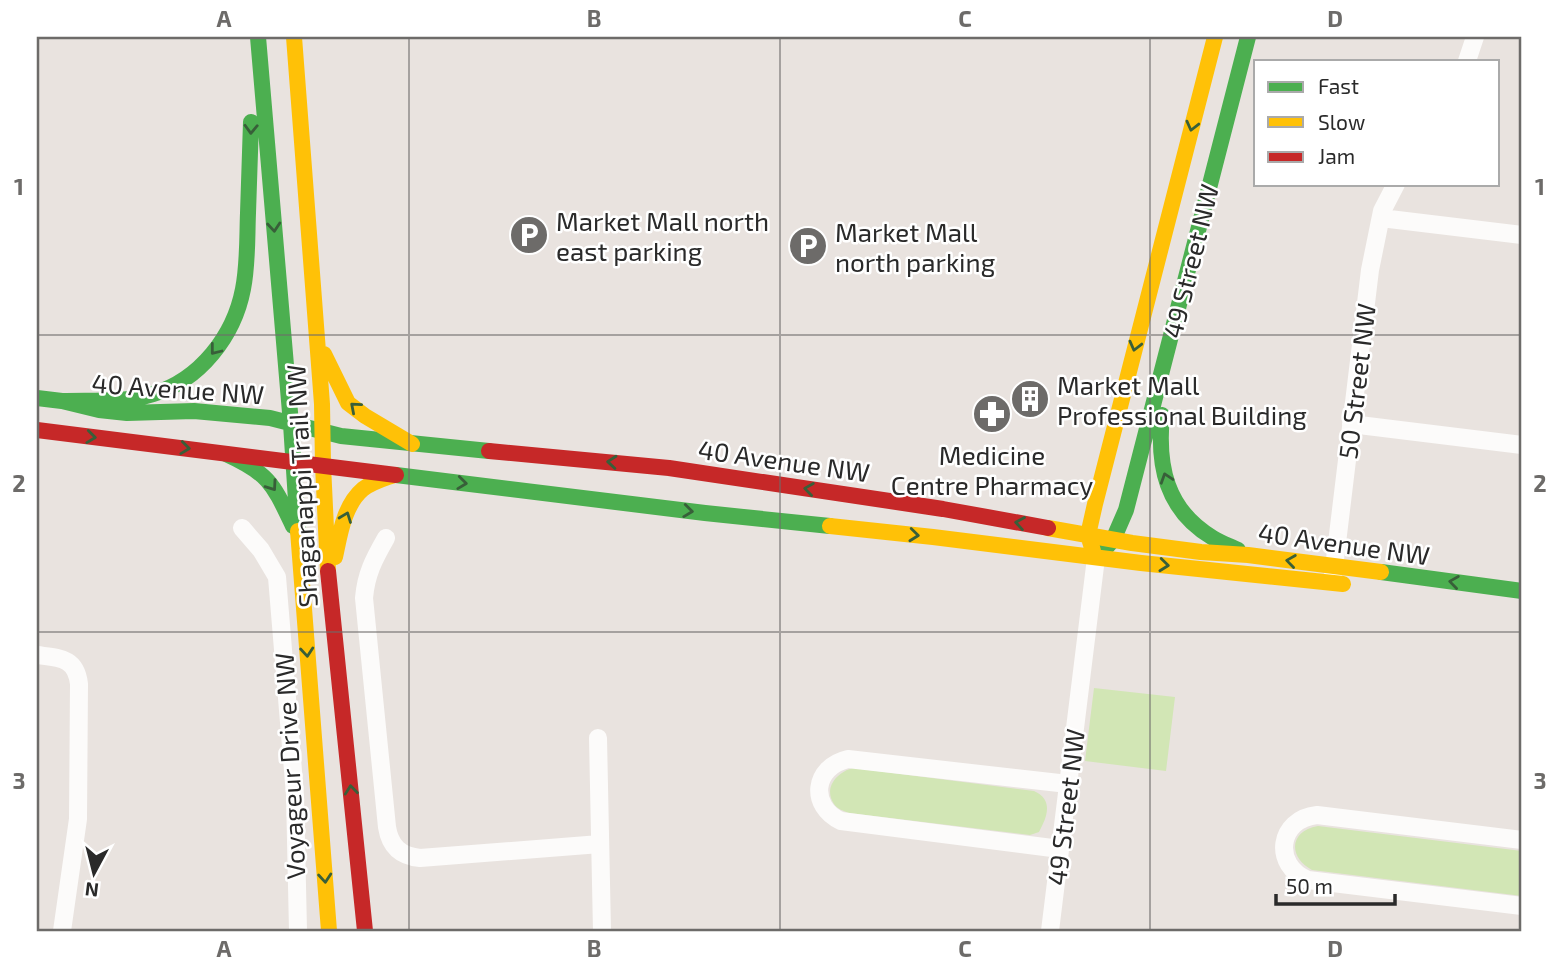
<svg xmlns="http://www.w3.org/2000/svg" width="1559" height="968" viewBox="0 0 1559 968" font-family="'Exo 2',sans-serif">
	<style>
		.green { fill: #d2e6b5 }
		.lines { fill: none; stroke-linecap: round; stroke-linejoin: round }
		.street { stroke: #fcfbfa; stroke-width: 18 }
		.fast { stroke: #4caf50; stroke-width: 16 }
		.slow { stroke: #ffc107; stroke-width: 16 }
		.jam { stroke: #c62828; stroke-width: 16 }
		.oneway { stroke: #385f39 }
		.grid { fill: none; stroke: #6d6b69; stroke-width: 2; stroke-opacity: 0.55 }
		.labels { text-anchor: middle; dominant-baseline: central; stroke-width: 5; stroke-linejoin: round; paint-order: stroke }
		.poi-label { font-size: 26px; fill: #2a2a2a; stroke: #fff; text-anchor: start }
		.street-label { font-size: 26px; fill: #2a2a2a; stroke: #fff }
		.neatline { fill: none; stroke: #6d6b69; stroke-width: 2.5 }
		.grid-label { font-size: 23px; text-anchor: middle; font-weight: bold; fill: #6d6b69 }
	</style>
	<rect width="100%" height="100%" fill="#e9e3df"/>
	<path class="green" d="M1094,688L1175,697L1166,771L1085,761Z
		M853,768L1034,791C1054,800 1047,817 1039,832L1030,835L849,813C844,811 837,809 834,804C823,788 837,772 853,768Z
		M1318,826L1522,851V896L1312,870C1288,857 1289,831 1318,826Z"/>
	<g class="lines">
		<path class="street" d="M1467,61L1475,37
			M1381,218L1522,235
			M1351,424L1522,445
			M242,528L261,550L277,577L295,795L298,931
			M386,538C374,559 366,574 364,598L387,827C390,846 400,856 420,858L600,844
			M1333,576L1370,270L1382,211L1396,184
			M37,655C59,658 76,657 79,684L78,819L62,931
			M598,738L602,931
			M1522,840L1317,815C1278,819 1272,865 1308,880L1522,906
			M1060,849L841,821C809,806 813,767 848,759L1068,784
			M1050,931L1096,558"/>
		<path class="fast" d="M258,37L291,424L298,531
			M37,398L62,401L99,410L127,413L194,411L270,418L341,436L489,451
			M62,401C92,400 124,403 153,394C200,380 234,336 243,289C248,264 247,238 248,213C249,183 250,152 251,122
			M1162,415C1157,466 1166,510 1213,538C1221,543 1230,546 1238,550
			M226,454C270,474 273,484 293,526
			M396,475L705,513L830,526
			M1104,550L1113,540L1126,510L1248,37
			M1381,572L1522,591"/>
		<path class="slow" d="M294,37L322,404L323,465L328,571
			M324,354L348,403L365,416L412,444
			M830,526L933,537L1141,563L1343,584
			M1048,528L1132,543L1201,552L1248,555L1381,572
			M298,531L329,931
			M1093,551L1088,535L1095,504L1215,37
			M335,557C340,534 344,505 363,489C372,482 383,479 394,475"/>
		<path class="jam" d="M37,430L396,475
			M489,451L669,468L943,509L1048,528
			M328,571L365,931"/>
	</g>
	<defs><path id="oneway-chevron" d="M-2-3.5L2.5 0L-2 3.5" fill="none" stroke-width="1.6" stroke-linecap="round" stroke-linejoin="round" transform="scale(1.75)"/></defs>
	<g class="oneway">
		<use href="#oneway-chevron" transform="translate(1192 126) rotate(104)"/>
		<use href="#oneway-chevron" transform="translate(251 129) rotate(92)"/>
		<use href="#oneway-chevron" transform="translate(274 227) rotate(85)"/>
		<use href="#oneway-chevron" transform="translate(1135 346) rotate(104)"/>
		<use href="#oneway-chevron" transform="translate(215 350) rotate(128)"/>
		<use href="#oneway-chevron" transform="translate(355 407) rotate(-139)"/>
		<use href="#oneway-chevron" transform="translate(91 437) rotate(7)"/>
		<use href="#oneway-chevron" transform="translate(185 448) rotate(7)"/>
		<use href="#oneway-chevron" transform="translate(612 462) rotate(-175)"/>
		<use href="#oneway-chevron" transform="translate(1166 478) rotate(-108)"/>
		<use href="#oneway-chevron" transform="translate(462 483) rotate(7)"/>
		<use href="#oneway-chevron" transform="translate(272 486) rotate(55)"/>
		<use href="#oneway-chevron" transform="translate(809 489) rotate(-172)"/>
		<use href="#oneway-chevron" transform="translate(688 511) rotate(7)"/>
		<use href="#oneway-chevron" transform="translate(346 517) rotate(-69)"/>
		<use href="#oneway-chevron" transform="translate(1020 523) rotate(-170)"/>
		<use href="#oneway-chevron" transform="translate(914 535) rotate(6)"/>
		<use href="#oneway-chevron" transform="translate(1291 561) rotate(-172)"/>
		<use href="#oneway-chevron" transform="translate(1164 565) rotate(6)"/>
		<use href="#oneway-chevron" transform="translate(1454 582) rotate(-172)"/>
		<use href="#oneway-chevron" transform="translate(307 652) rotate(85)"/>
		<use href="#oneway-chevron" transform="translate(351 790) rotate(-96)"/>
		<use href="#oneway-chevron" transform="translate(325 878) rotate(85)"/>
	</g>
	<path class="grid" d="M409,37V931M780,37V931M1150,37V931M37,335H1522M37,632H1522"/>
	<defs>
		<symbol id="parking-disc" viewBox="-11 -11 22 22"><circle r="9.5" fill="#6d6b69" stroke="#fff"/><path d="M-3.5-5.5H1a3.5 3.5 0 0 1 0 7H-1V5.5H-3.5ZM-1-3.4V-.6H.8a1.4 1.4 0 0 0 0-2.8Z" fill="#fff"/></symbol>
		<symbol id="building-disc" viewBox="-11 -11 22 22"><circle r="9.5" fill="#6d6b69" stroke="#fff"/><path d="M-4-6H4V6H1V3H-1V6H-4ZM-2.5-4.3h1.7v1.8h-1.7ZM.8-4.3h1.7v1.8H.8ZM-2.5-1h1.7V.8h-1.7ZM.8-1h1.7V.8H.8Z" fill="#fff"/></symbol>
		<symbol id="pharmacy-disc" viewBox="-11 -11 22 22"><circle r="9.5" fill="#6d6b69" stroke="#fff"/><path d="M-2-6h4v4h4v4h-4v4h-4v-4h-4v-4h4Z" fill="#fff"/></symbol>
	</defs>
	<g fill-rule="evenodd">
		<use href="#parking-disc" x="507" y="213" width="44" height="44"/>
		<use href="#parking-disc" x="786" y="224" width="44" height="44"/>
		<use href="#building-disc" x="1008" y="377" width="44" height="44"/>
		<use href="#pharmacy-disc" x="970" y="392" width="44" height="44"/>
	</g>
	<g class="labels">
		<g class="poi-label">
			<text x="556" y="220">Market Mall north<tspan x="556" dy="30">east parking</tspan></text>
			<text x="835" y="231">Market Mall<tspan x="835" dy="30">north parking</tspan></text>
			<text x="1057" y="384">Market Mall<tspan x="1057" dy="30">Professional Building</tspan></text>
			<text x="992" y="454" text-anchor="middle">Medicine<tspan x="992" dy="30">Centre Pharmacy</tspan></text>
		</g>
		<g class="street-label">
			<text transform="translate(1190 261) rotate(-76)">49 Street NW</text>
			<text transform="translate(1356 381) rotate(-83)">50 Street NW</text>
			<text transform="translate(178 388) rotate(4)">40 Avenue NW</text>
			<text transform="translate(784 460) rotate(8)">40 Avenue NW</text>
			<text transform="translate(301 486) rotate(-93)">Shaganappi Trail NW</text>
			<text transform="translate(1344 543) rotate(8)">40 Avenue NW</text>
			<text transform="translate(289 766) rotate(-93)">Voyageur Drive NW</text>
			<text transform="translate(1065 807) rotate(-83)">49 Street NW</text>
		</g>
	</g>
	<rect width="1559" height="968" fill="none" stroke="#ffffff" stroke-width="77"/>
	<rect x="1254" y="60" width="245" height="126" fill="#ffffff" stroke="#aaaaaa" stroke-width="2"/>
	<rect x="1268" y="82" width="35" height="10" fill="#4caf50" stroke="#aaaaaa" stroke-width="2"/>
	<text x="1318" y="94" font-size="21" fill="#2a2a2a">Fast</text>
	<rect x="1268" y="117" width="35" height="10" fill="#ffc107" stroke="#aaaaaa" stroke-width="2"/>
	<text x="1318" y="130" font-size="21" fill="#2a2a2a">Slow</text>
	<rect x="1268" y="152" width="35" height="10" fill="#c62828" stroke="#aaaaaa" stroke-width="2"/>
	<text x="1318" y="164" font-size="21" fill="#2a2a2a">Jam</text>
	<g transform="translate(94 873) rotate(187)" stroke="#ffffff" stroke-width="5" paint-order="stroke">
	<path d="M0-5L12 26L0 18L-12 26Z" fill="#2a2a2a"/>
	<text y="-10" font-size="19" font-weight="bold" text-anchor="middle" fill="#2a2a2a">N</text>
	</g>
	<path d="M1276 894v10h119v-10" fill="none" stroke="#2a2a2a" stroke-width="3.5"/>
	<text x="1286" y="894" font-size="21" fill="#2a2a2a" stroke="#ffffff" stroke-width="5" paint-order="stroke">50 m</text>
	<rect x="38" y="38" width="1482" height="892" class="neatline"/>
	<g class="grid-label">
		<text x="224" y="27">A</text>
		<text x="594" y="27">B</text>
		<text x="965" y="27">C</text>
		<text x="1335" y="27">D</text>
		<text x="19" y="195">1</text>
		<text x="1540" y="195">1</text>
		<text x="19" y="492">2</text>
		<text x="1540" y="492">2</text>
		<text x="19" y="789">3</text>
		<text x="1540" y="789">3</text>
		<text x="224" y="957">A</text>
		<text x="594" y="957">B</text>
		<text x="965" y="957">C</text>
		<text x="1335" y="957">D</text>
	</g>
</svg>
